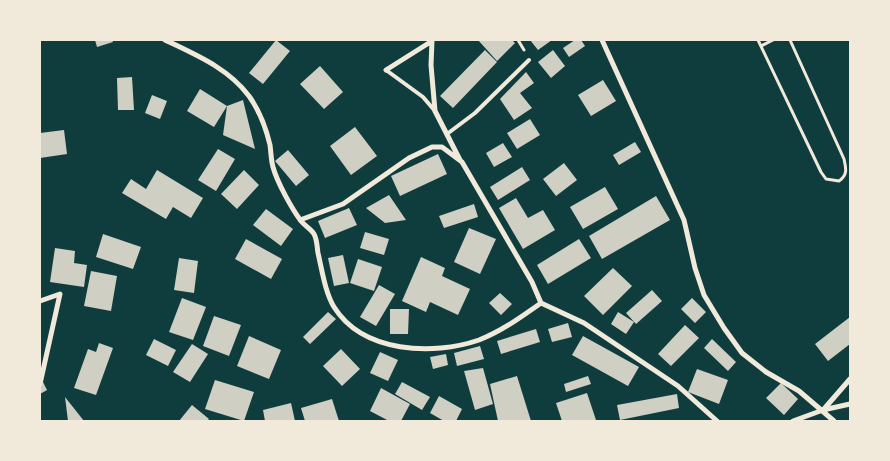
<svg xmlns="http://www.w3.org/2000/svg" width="890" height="461" viewBox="0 0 890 461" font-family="Overpass,sans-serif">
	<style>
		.building { fill: #cfcfc3 }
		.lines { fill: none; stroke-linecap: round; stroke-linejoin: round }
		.path { stroke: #f1e9da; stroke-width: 3 }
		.service { stroke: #f1e9da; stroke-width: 4 }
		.minor { stroke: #f1e9da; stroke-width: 5 }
	</style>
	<rect width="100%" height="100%" fill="#0f3d3e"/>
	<path class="building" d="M95,40H112L113,42L97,47Z
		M276,40L290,51L263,84L249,73Z
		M478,40H512L515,43L497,61Z
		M530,40H552L538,50Z
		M575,40H581L585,46L569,57L563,48Z
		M485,50L497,62L453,108L440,96Z
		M553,50L565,66L551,78L538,62Z
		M320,66L343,92L324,109L300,84Z
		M526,72L534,83L520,93L532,108L514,120L500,99Z
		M132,77L134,110H118L117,78Z
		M603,80L616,101L591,116L578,95Z
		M200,89L227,106L214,127L187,111Z
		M152,95L167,101L160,119L145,113Z
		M243,100L255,149L223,135L227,106Z
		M530,119L540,135L517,149L507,133Z
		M355,127L377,156L351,175L330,146Z
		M64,130L67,154L40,158V133Z
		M635,142L641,152L619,165L613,155Z
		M503,143L512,157L494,167L486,153Z
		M218,149L235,159L216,191L198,180Z
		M288,150L309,175L296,186L275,161Z
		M438,154L447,174L400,196L391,176Z
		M564,163L577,180L556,196L543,179Z
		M522,167L530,180L498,200L490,187Z
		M157,170L203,198L191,218L173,207L166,219L122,193L131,179L146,189Z
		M244,170L259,185L237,209L221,194Z
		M605,187L618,209L583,229L570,207Z
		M389,195L406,220L385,223L366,208Z
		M656,196L670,220L602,259L589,236Z
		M516,198L528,218L543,210L555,230L523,249L499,208Z
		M474,204L478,217L444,228L439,216Z
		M349,208L357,225L325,238L318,221Z
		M266,209L293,229L281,246L253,225Z
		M469,228L496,239L480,274L454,262Z
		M365,232L389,239L384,255L360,248Z
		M103,234L141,247L133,269L96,257Z
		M246,239L282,259L271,279L235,259Z
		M579,239L591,258L548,284L537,265Z
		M55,248L75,251L74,263L87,265L84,287L50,282Z
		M343,255L349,283L334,286L328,258Z
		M421,257L445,268L442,276L470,289L458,315L430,302L426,312L402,301Z
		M179,258L198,261L194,293L174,290Z
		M358,259L382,267L374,291L350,283Z
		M613,268L632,286L603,315L584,296Z
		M91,271L117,276L111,311L84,306Z
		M379,285L395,294L376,326L360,317Z
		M652,290L662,301L636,324L626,313Z
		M500,293L512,304L501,315L489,303Z
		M182,298L206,307L193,340L169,332Z
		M692,298L706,312L695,323L681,309Z
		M390,309H409L408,334H390Z
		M328,312L336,319L310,344L303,337Z
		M618,312L634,322L626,334L611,324Z
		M214,316L241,325L229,356L203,346Z
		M850,317V344L828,361L815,344Z
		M568,323L572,337L552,342L548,329Z
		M685,325L699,338L671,366L658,354Z
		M536,329L540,342L501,354L497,341Z
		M249,336L281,350L269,379L237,366Z
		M583,336L639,367L628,386L572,355Z
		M154,339L176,350L168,366L146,355Z
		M712,339L736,362L728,371L704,348Z
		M99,343L113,348L96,395L74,388L88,349L96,352Z
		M192,344L208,354L190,382L173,372Z
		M480,346L484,359L457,366L454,353Z
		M341,349L360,369L342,386L323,366Z
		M380,352L398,360L388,381L370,373Z
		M446,354L448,365L433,369L430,357Z
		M483,368L493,404L475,410L464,371Z
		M697,369L728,380L719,404L688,392Z
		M40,376L47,390L40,394Z
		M517,376L531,421H498L490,384Z
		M588,376L591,384L566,392L564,384Z
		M215,380L254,392L244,421L205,409Z
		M402,382L430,397L422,410L395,394Z
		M781,383L798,399L784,415L766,398Z
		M381,388L410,404L401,421H389L370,411Z
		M587,393L596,420L562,421L556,403Z
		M677,394L679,408L620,420L617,405Z
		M439,396L462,409L456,421H444L430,413Z
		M65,397L84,421H68Z
		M332,399L339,421H305L301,408Z
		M291,403L295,421H265L263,410Z
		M192,405L209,419L207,421H179Z"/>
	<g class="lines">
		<path class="path" d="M518,40L524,50
			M758,40L821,172L826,179L839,181C848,175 846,168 844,159L790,40
			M761,46L773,40"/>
		<path class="service" d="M386,70L423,97L435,111
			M447,134L475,113L529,60"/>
		<path class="minor" d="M165,40C196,55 228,68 249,96C259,110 266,128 270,145C271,152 271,160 273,167C277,182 292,209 301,221C305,226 311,229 314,234C317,239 317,247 318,253C322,270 325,292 334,307C363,353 433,356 479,340C502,331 521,317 541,303
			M602,40L684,220L695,268L704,295L724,328L742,353L766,372L799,391L834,421
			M386,70L432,41L431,65L435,111L460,160
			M300,220L343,204L409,158L432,147H442L462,162L532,282L541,303L584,323L678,386L717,421
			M40,301L60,294L40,384
			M824,409L850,379
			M793,421L823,410L850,404"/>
	</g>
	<rect width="890" height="461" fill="none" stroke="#f1e9da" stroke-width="82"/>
</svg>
